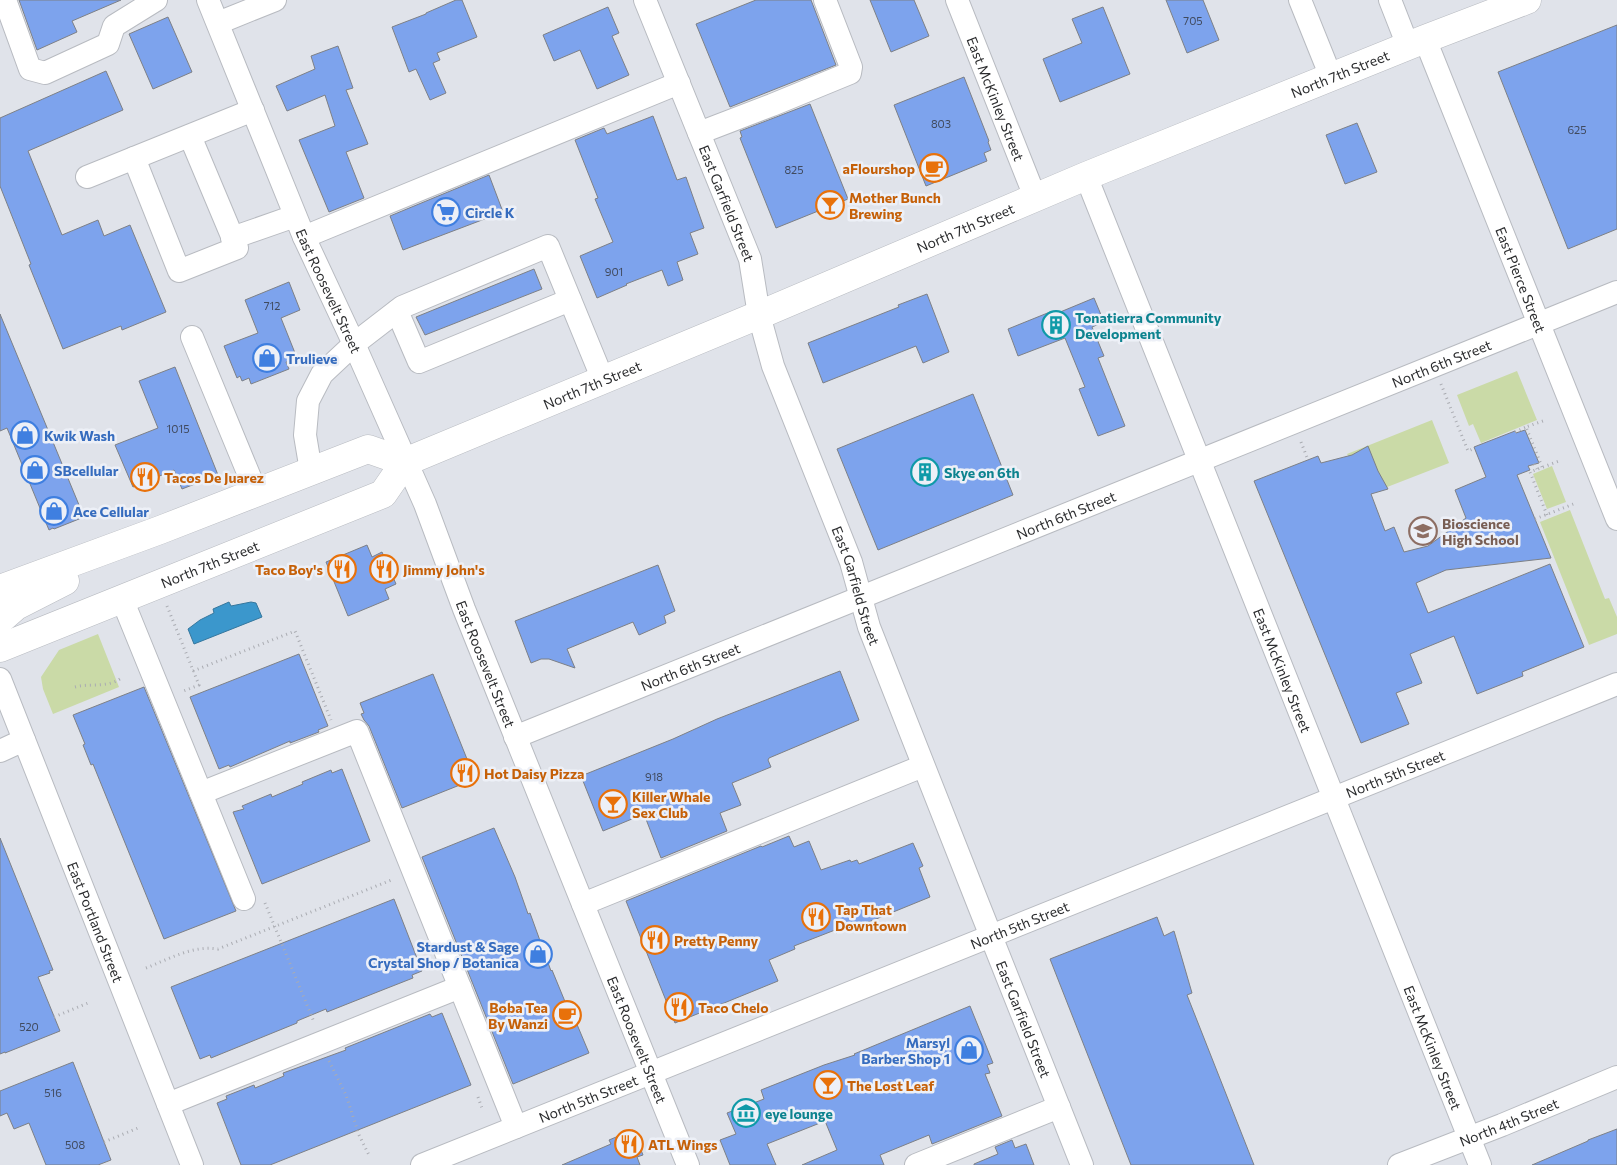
<svg xmlns="http://www.w3.org/2000/svg" width="1617" height="1165" viewBox="0 0 1617 1165" font-family="Commissioner,sans-serif">
	<style>
		.green { fill: #cadaa7 }
		.water { fill: #3b97cc; stroke: #36779d }
		.building { fill: #7da3ed; stroke: #7d8086 }
		.lines { fill: none; stroke-linecap: round; stroke-linejoin: round }
		.minor-casing { stroke: #b8bbc1; stroke-width: 24 }
		.major-casing { stroke: #b8bbc1; stroke-width: 29 }
		.path { stroke: #aaacb2; stroke-width: 3; stroke-dasharray: 1 4; stroke-linecap: butt }
		.minor { stroke: #fff; stroke-width: 22 }
		.major { stroke: #fff; stroke-width: 28 }
		.labels { text-anchor: middle; dominant-baseline: central; stroke-width: 5; stroke-linejoin: round; paint-order: stroke }
		.number-label { font-size: 11px; fill: #404a5e }
		.street-label { font-size: 14px; fill: #2c2d2f; stroke: #edf0f7 }
		.food-label { font-size: 14px; font-weight: bold; fill: #c56008; stroke: #edf0f7; text-anchor: start }
		.shop-label { font-size: 14px; font-weight: bold; fill: #366cbe; stroke: #edf0f7; text-anchor: start }
		.culture-label { font-size: 14px; font-weight: bold; fill: #0d838f; stroke: #edf0f7; text-anchor: start }
		.education-label { font-size: 14px; font-weight: bold; fill: #785e54; stroke: #edf0f7; text-anchor: start }
	</style>
	<rect width="100%" height="100%" fill="#e0e3ea"/>
	<path class="green" d="M1517,371L1537,420L1481,443L1473,424L1469,426L1457,395Z
		M1432,420L1449,463L1364,496L1352,462L1347,454Z
		M1552,466L1566,502L1547,509L1533,474Z
		M1570,510L1605,599L1609,598L1617,617V634L1589,645L1540,522Z
		M98,634L119,687L53,714L43,689L41,677L59,650Z"/>
	<path class="water" d="M229,602L231,606L251,602L256,603L262,617L194,644L188,629L200,620L214,613L213,609Z"/>
	<path class="building" d="M19,0H121L72,21L77,32L37,50Z
		M456,0H462L477,37L437,53L440,60L433,63L446,93L430,100L416,69L409,72L392,27L426,14V13Z
		M756,0H811L836,65L730,107L696,24Z
		M870,0H914L929,36L891,52Z
		M1166,0H1203L1219,40L1187,53Z
		M608,7L619,33L612,36L629,75L597,89L580,50L554,61L543,35Z
		M1103,7L1130,74L1060,102L1043,59L1082,43L1072,19Z
		M168,17L192,72L153,89L129,34Z
		M1617,25V229L1568,249L1498,72Z
		M338,46L353,88L346,90L368,144L346,152L364,198L329,212L299,140L335,126L325,95L287,111L276,86L315,69L311,56Z
		M106,71L123,110L28,151L62,235L98,220L104,236L130,225L166,312L122,330L121,326L63,349L29,265L31,264L0,186V118Z
		M964,77L989,141L988,142L991,150L984,153L987,161L926,186L894,105Z
		M810,104L848,199L776,228L740,138L742,137L740,131Z
		M653,116L677,180L686,177L704,228L690,233L698,254L677,262L683,280L668,286L662,270L626,284L627,285L597,298L580,256L613,242L595,199L598,198L575,140L604,128L607,134Z
		M1357,123L1377,172L1345,184L1326,135Z
		M489,175L503,212L403,250L390,216Z
		M534,269L542,289L425,335L416,317Z
		M289,282L300,310L281,318L295,353L291,354L293,360L286,362L289,369L251,384L249,378L242,381L240,376L237,378L224,346L258,333L245,300Z
		M927,294L949,352L923,363L916,346L823,383L808,343L899,307L898,305Z
		M1094,298L1104,322L1092,327L1104,356L1098,358L1125,426L1098,436L1079,389L1085,387L1065,338L1018,356L1008,329L1050,312L1053,315Z
		M0,314L84,517L54,529L53,528L49,530L7,428L0,431Z
		M175,367L218,475L182,489L174,470L133,487L115,445L158,428L139,381Z
		M973,394L1013,495L878,550L837,449Z
		M1525,430L1539,463L1528,466L1530,470L1517,475L1551,558L1446,570L1416,583L1428,613L1550,564L1584,647L1522,672L1523,676L1477,694L1454,636L1410,654L1422,683L1396,693L1409,724L1361,743L1254,481L1318,456L1321,463L1352,455L1368,446L1378,471L1388,489L1371,494L1385,531L1394,527L1404,552L1428,546L1466,518L1455,490L1486,477L1474,447L1515,431L1516,433Z
		M367,545L372,557L382,552L396,584L385,589L389,599L348,616L326,562Z
		M658,565L675,611L664,616L666,623L639,635L633,622L567,649L575,668L549,659H541L531,663L515,621Z
		M299,654L328,726L318,730L319,732L290,743V741L230,767L229,765L219,769L190,697Z
		M840,671L859,720L769,758L768,760L771,767L732,783L741,805L720,813L727,831L661,858L644,814L603,831L581,776L673,739L717,719Z
		M433,674L475,779L402,808L369,726L364,720L361,714L364,713L360,703Z
		M144,687L236,911L164,939L93,764L91,765L83,745L85,744L73,715Z
		M342,769L370,841L262,884L233,812L244,809L242,806L271,794L272,797L303,784L302,782L331,770L332,773Z
		M494,828L515,877L528,914L530,913L551,971L552,970L566,1004L568,1003L589,1053L513,1084L422,857Z
		M789,836L794,847L809,841L821,870L850,860L851,862L857,860L859,864L913,843L923,866L919,868L930,897L854,928L853,926L836,933L835,930L794,946L795,949L769,960L778,981L675,1023L626,901L761,846L762,847Z
		M0,838L53,970L49,971L50,973L38,977L60,1031L5,1053V1052L0,1054Z
		M394,899L422,971L412,975L413,978L385,989L327,1012L326,1009L297,1021V1023L211,1058L210,1055L200,1059L171,987Z
		M1157,917L1164,936L1174,931L1192,993L1187,995L1254,1165H1131L1050,959Z
		M970,1006L993,1063L987,1065L990,1073L985,1074L1002,1116L932,1144L929,1135L880,1155L884,1165H802L837,1150L825,1121L767,1144L776,1165H730L720,1140L736,1134L727,1113L764,1099L761,1090L824,1065L855,1055L854,1054Z
		M442,1013L471,1085L270,1165H241L217,1103L227,1099L226,1096L254,1085L255,1088L284,1076L283,1073L346,1050L345,1048L430,1014L432,1017Z
		M73,1062L111,1160L98,1165H46L29,1123L14,1129L7,1113L0,1116V1091Z
		M1617,1129V1165H1532L1588,1141V1140Z
		M633,1130L643,1155L637,1157L640,1165H562L611,1144L609,1140Z
		M1012,1140L1015,1148L1026,1144L1034,1165H974V1164L998,1154L995,1147Z"/>
	<g class="lines">
		<defs>
			<g id="minor">
				<path d="M5,0L30,69L45,73L108,44L114,26L156,0"/>
				<path id="s1" d="M208,0L304,237L354,344L425,504L464,609L688,1165"/>
				<path id="s2" d="M645,0L750,259L759,315L773,366L851,562L869,627L979,906L1082,1165"/>
				<path id="s3" d="M957,0L1035,197"/>
				<path d="M1300,0L1331,77"/>
				<path d="M1390,0L1408,46"/>
				<path d="M218,23L275,0"/>
				<path id="s4" d="M1425,39C1490,199 1552,359 1617,519"/>
				<path d="M699,133L772,105L850,73L851,67L825,0"/>
				<path d="M134,158L179,271L237,248L190,136"/>
				<path id="s5" d="M1086,176L1480,1165"/>
				<path d="M87,177L253,110"/>
				<path d="M304,237L679,83"/>
				<path d="M232,238L295,216"/>
				<path d="M397,311L419,362L570,300"/>
				<path d="M192,337L256,492"/>
				<path d="M313,470L309,459L305,435L308,401L322,374L354,344L402,307L548,246L603,380"/>
				<path d="M122,599L244,899"/>
				<path id="s6" d="M0,679L192,1165"/>
				<path id="s7" d="M515,737L1617,292"/>
				<path d="M0,751L24,740"/>
				<path d="M201,793L357,731L516,1127"/>
				<path d="M583,904L923,766"/>
				<path d="M168,1104L460,987"/>
				<path id="s8" d="M422,1165L1617,684"/>
				<path d="M916,1165L1059,1107"/>
				<path id="s9" d="M1399,1165L1502,1125L1617,1077"/>
			</g>
			<g id="major">
				<path d="M0,589L160,530L368,449L405,462"/>
				<path d="M0,620L16,606L65,581"/>
				<path id="s10" d="M0,648L383,494L405,462L759,315L1086,176L1425,39L1527,0"/>
			</g>
		</defs>
		<use href="#minor" class="minor-casing"/>
		<use href="#major" class="major-casing"/>
		<path class="path" d="M1441,384L1468,451L1475,448
			M1515,432L1526,427
			M1301,442L1308,460
			M1534,464L1537,469
			M1542,467L1526,427L1543,421
			M1547,515L1530,472L1559,461
			M1535,519L1576,503
			M167,606L199,685L181,692
			M193,671L295,631L331,720
			M75,687C90,683 106,688 120,679
			M265,903L314,1022
			M146,968C169,959 193,945 218,949L394,879
			M54,1017L88,1003
			M329,1061L346,1095L359,1135L370,1157
			M478,1097L483,1111
			M104,1142L138,1128"/>
		<use href="#minor" class="minor"/>
		<use href="#major" class="major"/>
	</g>
	<defs>
		<symbol id="cafe-ring" viewBox="-11 -11 22 22"><circle r="9.5" fill="#edf0f7" stroke="#e8710a" stroke-width="1.5"/><path d="M-5.5-4.5H6V0H3Q3 3.5 0 3.5H-2.5Q-5.5 3.5-5.5 0ZM3-3.2v2h1.7v-2ZM-6 4.5H4V6H-6Z" fill="#e8710a"/></symbol>
		<symbol id="bar-ring" viewBox="-11 -11 22 22"><circle r="9.5" fill="#edf0f7" stroke="#e8710a" stroke-width="1.5"/><path d="M-6-5H6L.8 .8V4.5H3.5V6h-7V4.5H-.8V.8Z" fill="#e8710a"/></symbol>
		<symbol id="supermarket-ring" viewBox="-11 -11 22 22"><circle r="9.5" fill="#edf0f7" stroke="#3f7fe0" stroke-width="1.5"/><path d="M-6-5.5h2.5l.6 2H6L4.5 2H-2.5L-4.4-4H-6ZM-1.5 3.2a1.3 1.3 0 1 0 .1 0ZM3 3.2a1.3 1.3 0 1 0 .1 0Z" fill="#3f7fe0"/></symbol>
		<symbol id="building-ring" viewBox="-11 -11 22 22"><circle r="9.5" fill="#edf0f7" stroke="#0f9aa8" stroke-width="1.5"/><path d="M-4-6H4V6H1V3H-1V6H-4ZM-2.5-4.3h1.7v1.8h-1.7ZM.8-4.3h1.7v1.8H.8ZM-2.5-1h1.7V.8h-1.7ZM.8-1h1.7V.8H.8Z" fill="#0f9aa8"/></symbol>
		<symbol id="shop-ring" viewBox="-11 -11 22 22"><circle r="9.5" fill="#edf0f7" stroke="#3f7fe0" stroke-width="1.5"/><path d="M-5-2.5h2.3a2.7 3.5 0 0 1 5.4 0H5L5.5 6h-11ZM-1.5-2.5h3a1.5 2.3 0 0 0-3 0Z" fill="#3f7fe0"/></symbol>
		<symbol id="restaurant-ring" viewBox="-11 -11 22 22"><circle r="9.5" fill="#edf0f7" stroke="#e8710a" stroke-width="1.5"/><path d="M-5-6h1v4h1v-4h1v4h1v-4h1v5L-1.5 .5V6h-2V.5L-5-1ZM5-6V6H3V1.5H1.5Q1.5-4 5-6Z" fill="#e8710a"/></symbol>
		<symbol id="school-ring" viewBox="-11 -11 22 22"><circle r="9.5" fill="#edf0f7" stroke="#8d6e63" stroke-width="1.5"/><path d="M0-5L7-2L0 1L-7-2ZM-4 1L0 2.5L4 1V4Q0 6-4 4Z" fill="#8d6e63"/></symbol>
		<symbol id="museum-ring" viewBox="-11 -11 22 22"><circle r="9.5" fill="#edf0f7" stroke="#0f9aa8" stroke-width="1.5"/><path d="M0-6L6-3V-2H-6V-3ZM-5-1h2V3h-2ZM-1-1h2V3h-2ZM3-1h2V3H3ZM-6 4H6V6H-6Z" fill="#0f9aa8"/></symbol>
	</defs>
	<g fill-rule="evenodd">
		<use href="#cafe-ring" x="918" y="152" width="32" height="32"/>
		<use href="#bar-ring" x="814" y="189" width="32" height="32"/>
		<use href="#supermarket-ring" x="430" y="196" width="32" height="32"/>
		<use href="#building-ring" x="1040" y="309" width="32" height="32"/>
		<use href="#shop-ring" x="251" y="342" width="32" height="32"/>
		<use href="#shop-ring" x="9" y="419" width="32" height="32"/>
		<use href="#shop-ring" x="19" y="454" width="32" height="32"/>
		<use href="#building-ring" x="909" y="456" width="32" height="32"/>
		<use href="#restaurant-ring" x="129" y="461" width="32" height="32"/>
		<use href="#shop-ring" x="38" y="495" width="32" height="32"/>
		<use href="#school-ring" x="1407" y="515" width="32" height="32"/>
		<use href="#restaurant-ring" x="326" y="553" width="32" height="32"/>
		<use href="#restaurant-ring" x="368" y="553" width="32" height="32"/>
		<use href="#restaurant-ring" x="449" y="757" width="32" height="32"/>
		<use href="#bar-ring" x="597" y="788" width="32" height="32"/>
		<use href="#restaurant-ring" x="800" y="901" width="32" height="32"/>
		<use href="#restaurant-ring" x="639" y="924" width="32" height="32"/>
		<use href="#shop-ring" x="522" y="938" width="32" height="32"/>
		<use href="#restaurant-ring" x="663" y="991" width="32" height="32"/>
		<use href="#cafe-ring" x="551" y="999" width="32" height="32"/>
		<use href="#shop-ring" x="953" y="1034" width="32" height="32"/>
		<use href="#bar-ring" x="812" y="1069" width="32" height="32"/>
		<use href="#museum-ring" x="730" y="1097" width="32" height="32"/>
		<use href="#restaurant-ring" x="613" y="1128" width="32" height="32"/>
	</g>
	<g class="labels">
		<g class="number-label">
			<text x="1193" y="20">705</text>
			<text x="941" y="123">803</text>
			<text x="1577" y="129">625</text>
			<text x="794" y="169">825</text>
			<text x="614" y="271">901</text>
			<text x="272" y="305">712</text>
			<text x="178" y="428">1015</text>
			<text x="654" y="776">918</text>
			<text x="29" y="1026">520</text>
			<text x="53" y="1092">516</text>
			<text x="75" y="1144">508</text>
		</g>
		<g class="street-label">
			<text stroke="none"><textPath href="#s10" startOffset="1464">North 7th Street</textPath></text>
			<text stroke="none"><textPath href="#s3" startOffset="106">East McKinley Street</textPath></text>
			<text stroke="none"><textPath href="#s2" startOffset="219">East Garfield Street</textPath></text>
			<text stroke="none"><textPath href="#s10" startOffset="1059">North 7th Street</textPath></text>
			<text stroke="none"><textPath href="#s4" startOffset="259">East Pierce Street</textPath></text>
			<text stroke="none"><textPath href="#s1" startOffset="315">East Roosevelt Street</textPath></text>
			<text stroke="none"><textPath href="#s7" startOffset="999">North 6th Street</textPath></text>
			<text stroke="none"><textPath href="#s10" startOffset="654">North 7th Street</textPath></text>
			<text stroke="none"><textPath href="#s7" startOffset="594">North 6th Street</textPath></text>
			<text stroke="none"><textPath href="#s10" startOffset="226">North 7th Street</textPath></text>
			<text stroke="none"><textPath href="#s2" startOffset="624">East Garfield Street</textPath></text>
			<text stroke="none"><textPath href="#s1" startOffset="720">East Roosevelt Street</textPath></text>
			<text stroke="none"><textPath href="#s7" startOffset="189">North 6th Street</textPath></text>
			<text stroke="none"><textPath href="#s5" startOffset="532">East McKinley Street</textPath></text>
			<text stroke="none"><textPath href="#s8" startOffset="1049">North 5th Street</textPath></text>
			<text stroke="none"><textPath href="#s6" startOffset="261">East Portland Street</textPath></text>
			<text stroke="none"><textPath href="#s8" startOffset="644">North 5th Street</textPath></text>
			<text stroke="none"><textPath href="#s2" startOffset="1089">East Garfield Street</textPath></text>
			<text stroke="none"><textPath href="#s1" startOffset="1125">East Roosevelt Street</textPath></text>
			<text stroke="none"><textPath href="#s5" startOffset="938">East McKinley Street</textPath></text>
			<text stroke="none"><textPath href="#s8" startOffset="179">North 5th Street</textPath></text>
			<text stroke="none"><textPath href="#s9" startOffset="118">North 4th Street</textPath></text>
		</g>
		<g class="food-label">
			<text x="915" y="168" text-anchor="end">aFlourshop</text>
			<text x="849" y="197">Mother Bunch<tspan x="849" dy="16">Brewing</tspan></text>
			<text x="164" y="477">Tacos De Juarez</text>
			<text x="323" y="569" text-anchor="end">Taco Boy's</text>
			<text x="403" y="569">Jimmy John's</text>
			<text x="484" y="773">Hot Daisy Pizza</text>
			<text x="632" y="796">Killer Whale<tspan x="632" dy="16">Sex Club</tspan></text>
			<text x="835" y="909">Tap That<tspan x="835" dy="16">Downtown</tspan></text>
			<text x="674" y="940">Pretty Penny</text>
			<text x="548" y="1007" text-anchor="end">Boba Tea<tspan x="548" dy="16">By Wanzi</tspan></text>
			<text x="698" y="1007">Taco Chelo</text>
			<text x="847" y="1085">The Lost Leaf</text>
			<text x="648" y="1144">ATL Wings</text>
		</g>
		<g class="shop-label">
			<text x="465" y="212">Circle K</text>
			<text x="286" y="358">Trulieve</text>
			<text x="44" y="435">Kwik Wash</text>
			<text x="54" y="470">SBcellular</text>
			<text x="73" y="511">Ace Cellular</text>
			<text x="519" y="946" text-anchor="end">Stardust &amp; Sage<tspan x="519" dy="16">Crystal Shop / Botanica</tspan></text>
			<text x="950" y="1042" text-anchor="end">Marsyl<tspan x="950" dy="16">Barber Shop 1</tspan></text>
		</g>
		<g class="culture-label">
			<text x="1075" y="317">Tonatierra Community<tspan x="1075" dy="16">Development</tspan></text>
			<text x="944" y="472">Skye on 6th</text>
			<text x="765" y="1113">eye lounge</text>
		</g>
		<g class="education-label">
			<text x="1442" y="523">Bioscience<tspan x="1442" dy="16">High School</tspan></text>
		</g>
	</g>
</svg>
